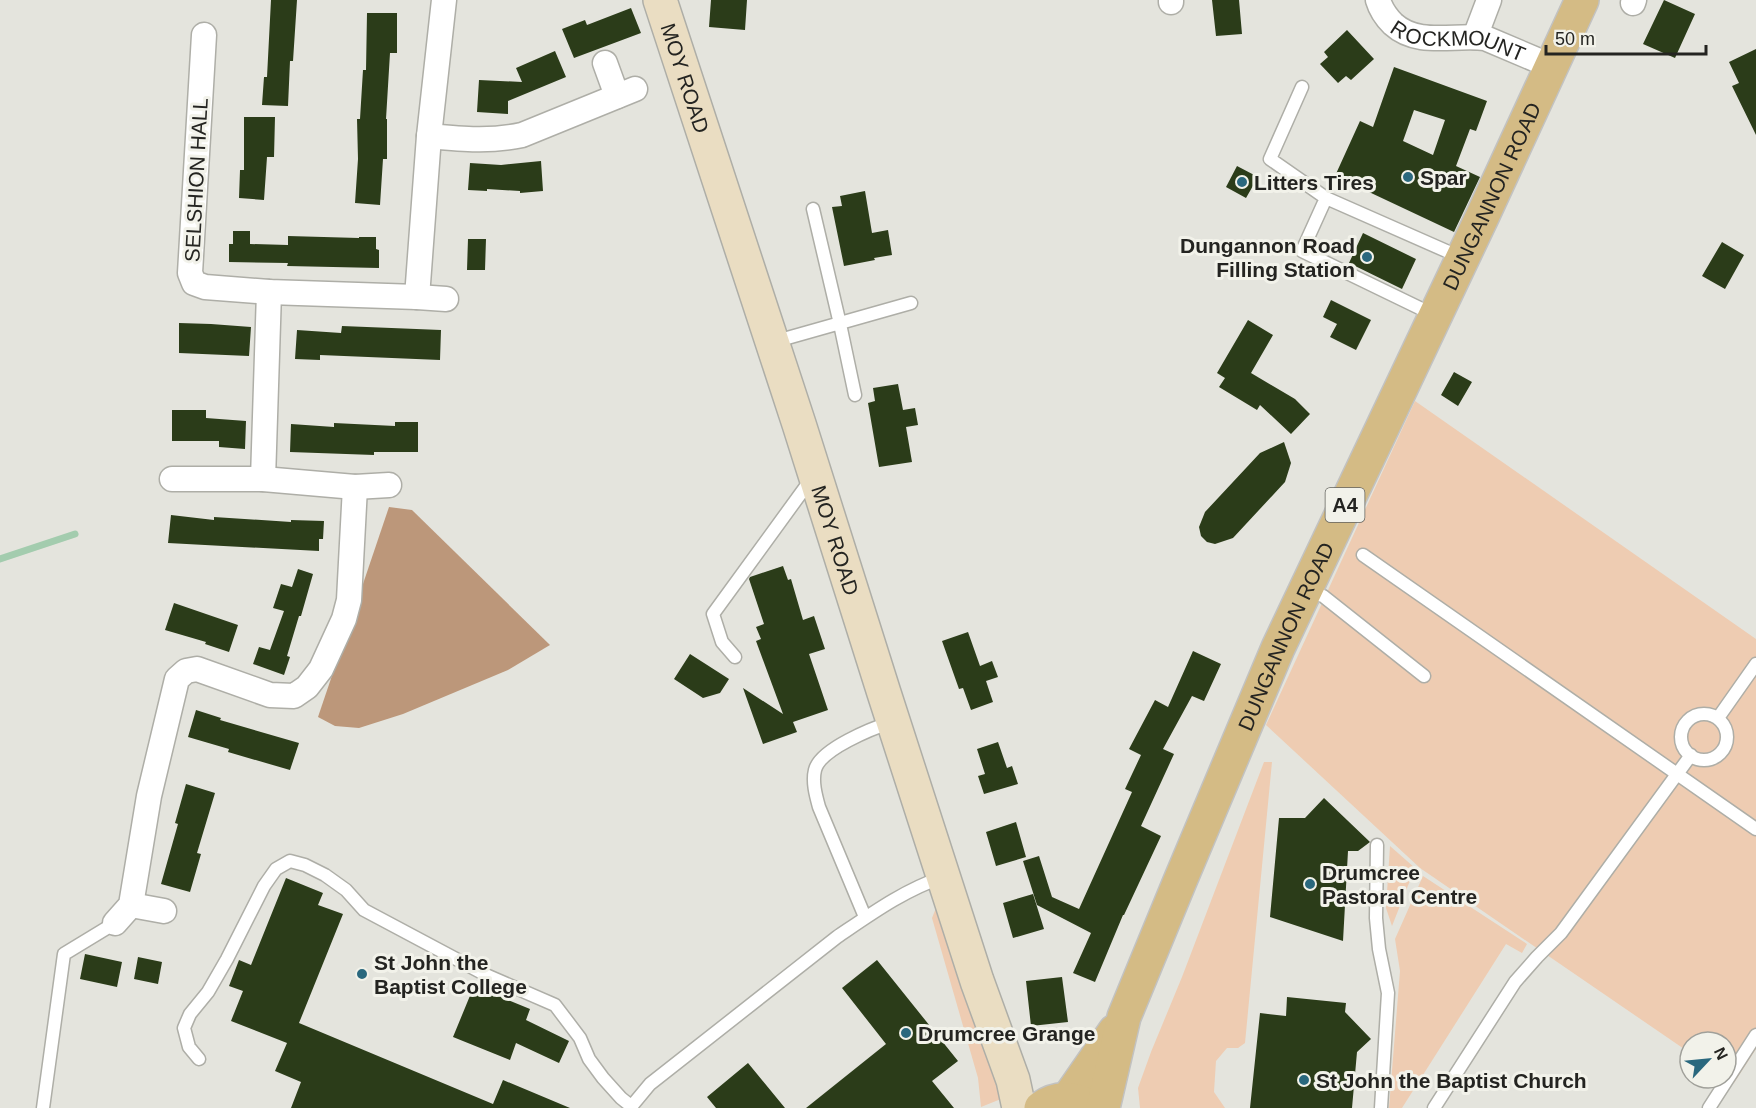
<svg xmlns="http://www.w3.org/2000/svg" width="1756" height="1108" viewBox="0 0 1756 1108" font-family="Arial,sans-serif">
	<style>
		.green { fill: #eeccb2 }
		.forest { fill: #bc977a }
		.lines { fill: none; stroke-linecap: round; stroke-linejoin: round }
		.stream { stroke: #a3ccae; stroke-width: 7 }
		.building { fill: #2b3c19; fill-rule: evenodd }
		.service-casing { stroke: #aeaea7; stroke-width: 15 }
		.minor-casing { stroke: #aeaea7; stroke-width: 27 }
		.secondary-casing { stroke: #aeaea7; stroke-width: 36 }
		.primary-casing { stroke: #c2c2c1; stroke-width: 36 }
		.service { stroke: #fff; stroke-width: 12 }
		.minor { stroke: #fff; stroke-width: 24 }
		.secondary { stroke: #eaddc2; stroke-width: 33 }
		.primary { stroke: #d4bb85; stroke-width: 33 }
		.poi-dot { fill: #2a687e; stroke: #f2f2ea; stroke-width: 2 }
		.labels { text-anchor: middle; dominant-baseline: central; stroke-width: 6; stroke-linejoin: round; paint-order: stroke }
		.shield { fill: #f2f2ea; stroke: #62625d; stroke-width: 1.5 }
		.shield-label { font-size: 20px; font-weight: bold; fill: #242421 }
		.street-label { font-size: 21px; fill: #242421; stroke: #f2f2ea }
		.poi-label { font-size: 21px; font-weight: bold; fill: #242421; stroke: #f2f2ea; text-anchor: start }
	</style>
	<rect width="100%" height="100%" fill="#e4e4dd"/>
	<path class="green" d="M1415,401L1756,639V1049L1734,1083L1726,1078V1042H1690V1053L1420,868L1266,725Z
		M1264,762H1272L1245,1043L1238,1048H1227L1216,1061L1214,1092L1225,1108H1140L1138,1088L1151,1052L1182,977Z
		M1390,846L1415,868L1392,926L1386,908Z
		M1423,876L1527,944L1522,953L1506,944L1402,1108H1389L1400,971L1395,939Z
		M936,908L997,1083L1001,1099L981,1107L978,1078L932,918Z"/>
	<path class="forest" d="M389,507L412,510L550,645L508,670L403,714L359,728L335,726L318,717Z"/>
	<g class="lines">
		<path class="stream" d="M0,559L75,534"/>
	</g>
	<path class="building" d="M271,0H297L293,61H290L288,106L262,105L264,77H267Z
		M711,0H747L745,30L709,27Z
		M1212,0H1239L1242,34L1216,36Z
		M1664,0L1695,14L1675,58L1643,44Z
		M631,8L641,33L574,58L562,29L585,20L587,25Z
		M367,13H397V53H390L386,119H387V159H383L380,205L355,203L358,159L357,119H360L363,70H366Z
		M1347,30L1374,59L1351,80L1346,76L1338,83L1320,64L1328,57L1324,52Z
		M1756,49V135L1732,86L1739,83L1729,62Z
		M555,51L566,77L508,101V114L477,112L479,80L522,82L516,68Z
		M1394,67L1487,101L1476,131L1470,129L1456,166L1480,177L1454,232L1335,176L1360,121L1373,127ZM1414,110L1445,120L1433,155L1403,141Z
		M244,117H275L274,157H267L264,200L239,198L240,170H244Z
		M541,161L543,191L520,193V191L487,189V191L468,190L470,163L501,165Z
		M1237,166L1258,177L1246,198L1226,187Z
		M865,191L872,233L888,230L892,255L874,258L875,260L844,266L832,207L842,206L840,196Z
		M233,231H250V244L288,245V236L359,238V237H376V249L379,250V268L287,266L288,263L229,262V244H233Z
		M1363,233L1416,259L1402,289L1349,263Z
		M468,239H486L485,270H467Z
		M1722,242L1744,255L1725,289L1702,276Z
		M1331,300L1371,320L1356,350L1330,337L1337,324L1323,317Z
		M1248,320L1273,335L1251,373L1295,399L1310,414L1291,434L1260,405L1257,410L1219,387L1225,378L1217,373Z
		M179,323L211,324L251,327L249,356L179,353Z
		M342,326L441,330L440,360L320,355V360L295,359L297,330L341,333Z
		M1454,372L1472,382L1458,406L1441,395Z
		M898,384L903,410L915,408L918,425L906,427L912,462L879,467L868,403L875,401L873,388Z
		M172,410H206V418L246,421L245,449L219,447V441H172Z
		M395,422H418V452H374V455L290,452L291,424L334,427V423L395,426Z
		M1284,442L1291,463L1285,482L1233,538L1215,544L1207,542L1201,536L1199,527L1205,512L1260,453Z
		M171,515L214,520V517L291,522V520L324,521L323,539H319V551L168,543Z
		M783,566L788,580L791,579L803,620L814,616L825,649L809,654L828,710L793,722L797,732L763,744L743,688L783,714L756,641L761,639L756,627L764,624L749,579L750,577Z
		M298,569L313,574L301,616H299L287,656L290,657L284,675L253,664L259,647L270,650L284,611L273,608L281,584L292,587Z
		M174,603L238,625L229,652L205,644L206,642L165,630Z
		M968,632L980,666L992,661L998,677L986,681L993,702L971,710L963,688L959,689L942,641Z
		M1193,651L1221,664L1204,701L1192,696L1163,749L1174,754L1141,826L1161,836L1124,915H1123L1095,982L1073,973L1091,933L1037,905L1023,861L1039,856L1052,897L1079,909L1132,792L1125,789L1141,755L1129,749L1155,700L1168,707Z
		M690,654L729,679L720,693L703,698L674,679Z
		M196,710L221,718L220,720L299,743L290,770L228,752L229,749L188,737Z
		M998,742L1007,768L1012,766L1018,784L984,794L978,776L985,774L977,749Z
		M186,784L215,793L197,853L201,854L190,892L161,884L178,824L175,823Z
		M1324,798L1370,842L1358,851H1348L1343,941L1270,917L1279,818H1305Z
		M1016,822L1026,857L996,866L986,832Z
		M286,878L323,893L318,905L343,914L299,1023L493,1104L503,1080L570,1108H291L301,1082L275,1071L287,1043L231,1021L243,991L229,986L239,960L251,965Z
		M1033,894L1044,929L1013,938L1003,903Z
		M85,954L122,962L117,987L80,979Z
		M138,957L162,962L158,984L134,979Z
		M877,960L958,1061L932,1081L954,1108H806L886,1044L842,988Z
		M1062,977L1068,1022L1031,1026L1026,981Z
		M474,986L530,1009L526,1020L569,1041L559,1063L516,1043L510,1060L453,1037Z
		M1287,997L1346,1003L1345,1012L1371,1039L1357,1052L1352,1108H1250L1260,1013L1286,1016Z
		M748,1063L785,1108H716L707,1097Z"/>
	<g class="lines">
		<defs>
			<path id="service" d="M1302,87L1270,159L1326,198
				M813,209L840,324L855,395
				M1434,315L1302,251L1326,198L1460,257
				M773,342L911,303
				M1363,555L1756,829
				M1306,591L1323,596L1424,676
				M735,657L722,642L713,614L812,478
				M1681 737a23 23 0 1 1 46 0a23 23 0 1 1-46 0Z
				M1718,718L1756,664
				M1377,845L1376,918L1379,949L1388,993L1381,1108
				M865,917L819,807C816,796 812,782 815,770C820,749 873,728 892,722
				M199,1059L189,1047L184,1028L190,1014L208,992L227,959L264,886L276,869L290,861L305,865L325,875L346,890L364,910L488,976L555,1005L580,1038L589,1059L603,1078L621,1098L631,1106
				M43,1108L64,954L115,923
				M630,1108L650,1084L837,937C871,914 904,890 943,877
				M1434,1108L1515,982L1537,957L1561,933L1691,755
				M1709,1108L1756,1035"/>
			<g id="minor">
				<path d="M1171,0V2"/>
				<path id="s1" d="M1378,0C1381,10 1385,16 1393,24C1418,47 1454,34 1485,38L1551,66"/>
				<path d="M1633,3L1634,0"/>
				<path d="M204,35L190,273L194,283L205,287L269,292L417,297L429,136L444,0"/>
				<path d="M1475,37L1489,0"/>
				<path d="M605,63L617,96"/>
				<path d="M429,136C461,139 490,142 522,135L635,89"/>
				<path d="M417,297L446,299"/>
				<path d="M263,479L269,292"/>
				<path d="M355,487L389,485"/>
				<path d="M131,905L164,911"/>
				<path d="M115,923L131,905L149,796L177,679L186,671L197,669L270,695L294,696L307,687L321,669L344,619L349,600L355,487L263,479H172"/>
			</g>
			<g id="secondary">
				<path id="s2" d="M660,0L799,424L884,693L977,981L1013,1080L1019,1108"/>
			</g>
			<g id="primary">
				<path d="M1068,1099L1115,1031"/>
				<path d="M1041,1108C1056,1097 1073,1097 1089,1106"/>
				<path id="s3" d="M1103,1108L1124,1017L1180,881L1278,648L1483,215L1582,0"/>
			</g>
		</defs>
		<use href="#service" class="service-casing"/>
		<use href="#minor" class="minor-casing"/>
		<use href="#secondary" class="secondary-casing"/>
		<use href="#primary" class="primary-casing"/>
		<use href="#service" class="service"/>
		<use href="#minor" class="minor"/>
		<use href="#secondary" class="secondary"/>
		<use href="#primary" class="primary"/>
	</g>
	<g class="poi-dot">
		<circle cx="1408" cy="177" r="6"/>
		<circle cx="1242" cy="182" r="6"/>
		<circle cx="1367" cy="257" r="6"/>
		<circle cx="1310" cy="884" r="6"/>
		<circle cx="362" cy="974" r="6"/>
		<circle cx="906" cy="1033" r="6"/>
		<circle cx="1304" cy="1080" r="6"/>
	</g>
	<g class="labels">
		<rect class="shield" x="1325.5" y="488" width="39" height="34" rx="4.5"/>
		<g class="shield-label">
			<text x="1345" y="505">A4</text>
		</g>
		<g class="street-label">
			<text stroke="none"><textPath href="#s1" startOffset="98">ROCKMOUNT</textPath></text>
			<text stroke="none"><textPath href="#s2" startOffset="82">MOY ROAD</textPath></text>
			<text transform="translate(196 180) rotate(-87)">SELSHION HALL</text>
			<text stroke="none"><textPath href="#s3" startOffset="993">DUNGANNON ROAD</textPath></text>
			<text stroke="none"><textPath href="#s2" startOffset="568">MOY ROAD</textPath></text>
			<text stroke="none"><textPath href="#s3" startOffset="507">DUNGANNON ROAD</textPath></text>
		</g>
		<g class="poi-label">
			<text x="1420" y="177">Spar</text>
			<text x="1254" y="182">Litters Tires</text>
			<text x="1355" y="245" text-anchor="end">Dungannon Road<tspan x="1355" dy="24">Filling Station</tspan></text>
			<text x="1322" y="872">Drumcree<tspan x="1322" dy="24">Pastoral Centre</tspan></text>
			<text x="374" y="962">St John the<tspan x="374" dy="24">Baptist College</tspan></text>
			<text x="918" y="1033">Drumcree Grange</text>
			<text x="1316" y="1080">St John the Baptist Church</text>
		</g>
	</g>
	<g transform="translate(1708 1060) rotate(64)"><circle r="28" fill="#f2f2ea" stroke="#a0a09a" stroke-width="1.5"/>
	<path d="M0-4.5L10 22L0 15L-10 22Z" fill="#2a687e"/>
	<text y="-9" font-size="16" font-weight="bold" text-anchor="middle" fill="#242421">N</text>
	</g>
	<path d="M1546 45v9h160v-9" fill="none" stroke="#242421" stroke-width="3"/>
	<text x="1555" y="45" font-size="18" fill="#242421" stroke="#f2f2ea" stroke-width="4.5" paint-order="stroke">50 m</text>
</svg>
